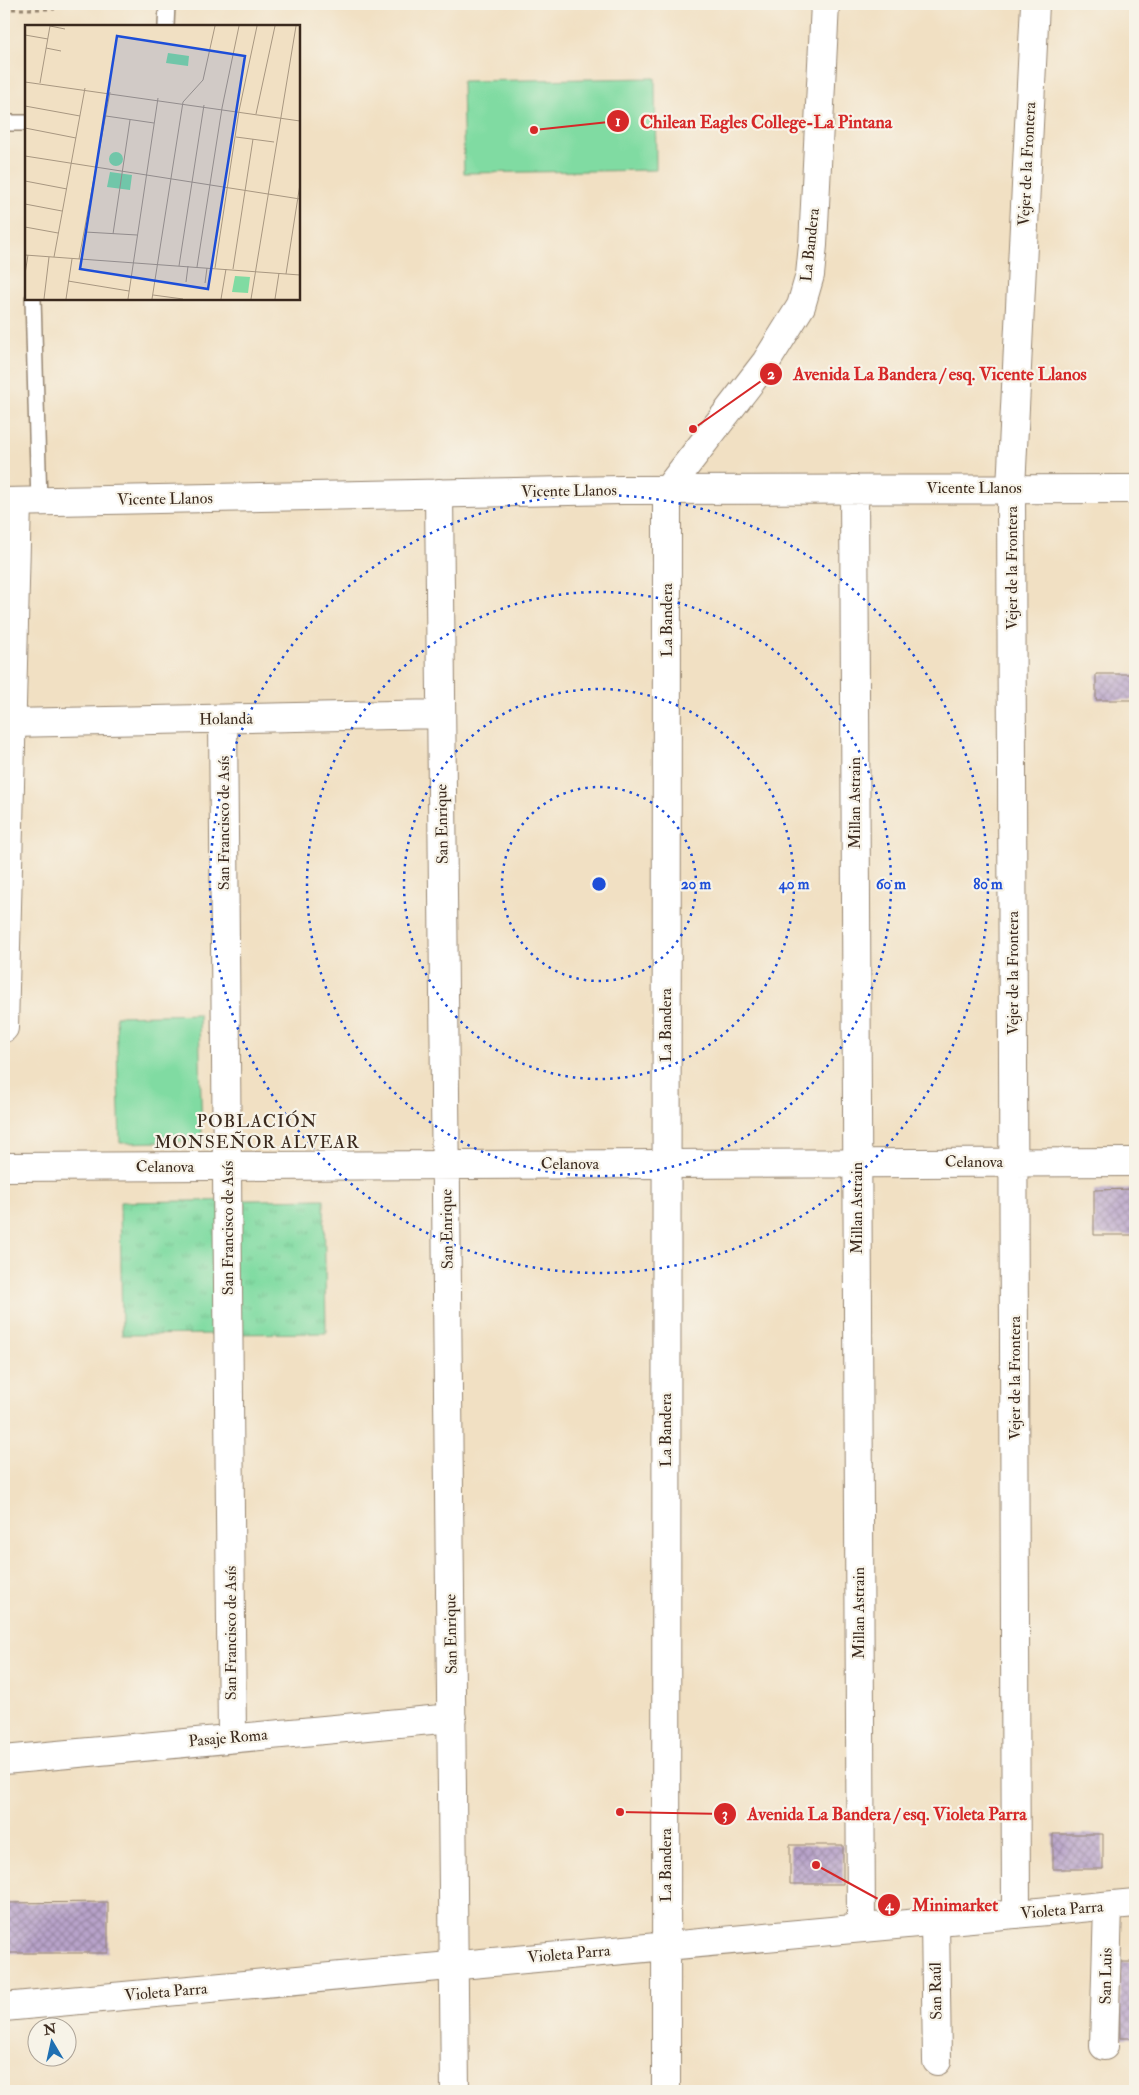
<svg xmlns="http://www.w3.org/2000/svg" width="1139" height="2095" viewBox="0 0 1139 2095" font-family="'IM FELL Double Pica',serif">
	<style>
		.green { fill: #80dba2; stroke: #5e8260 }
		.park { fill: url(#park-tufts); stroke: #5e8260 }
		.building { fill: url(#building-cross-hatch) }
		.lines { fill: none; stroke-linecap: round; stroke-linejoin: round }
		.service-casing { stroke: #968570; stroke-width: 18 }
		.minor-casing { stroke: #968570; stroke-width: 30 }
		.tertiary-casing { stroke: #968570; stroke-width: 30 }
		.path { stroke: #968570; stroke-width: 3; stroke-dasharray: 4 4; stroke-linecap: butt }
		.service { stroke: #fff; stroke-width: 15 }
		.minor { stroke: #fff; stroke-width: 28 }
		.tertiary { stroke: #fff; stroke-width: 28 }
		.ring { fill: none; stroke: #1d4ed8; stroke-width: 2.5; stroke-dasharray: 2.5 5 }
		.labels { text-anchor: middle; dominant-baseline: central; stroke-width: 4.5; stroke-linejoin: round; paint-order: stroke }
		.street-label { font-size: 16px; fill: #3b2a1e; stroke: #f7f3e8 }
		.neighbourhood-label { font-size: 18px; letter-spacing: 1px; fill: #3b2a1e; stroke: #f7f3e8 }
		.inset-road { fill: none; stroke: #a89781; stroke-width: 1 }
		.view { fill: #1d4ed8; fill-opacity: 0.15; stroke: #1d4ed8; stroke-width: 2.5 }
		.inset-edge { fill: none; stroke: #3b2a1e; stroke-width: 2.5 }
		.centre { fill: #1d4ed8; stroke: #f7f3e8; stroke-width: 2.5 }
		.ring-label { font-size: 15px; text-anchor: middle; font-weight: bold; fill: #1d4ed8; stroke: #f7f3e8; stroke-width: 4.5; stroke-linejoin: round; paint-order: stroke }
		.leader { fill: none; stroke: #d62828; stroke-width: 2 }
		.callout-dot { fill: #d62828; stroke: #f7f3e8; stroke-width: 2 }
		.mark-label { font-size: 15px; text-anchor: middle; font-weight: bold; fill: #fff }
		.callout-label { font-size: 18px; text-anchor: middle; font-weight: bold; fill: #d62828; stroke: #f7f3e8; stroke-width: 4.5; stroke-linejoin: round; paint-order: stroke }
	</style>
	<defs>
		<pattern id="park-tufts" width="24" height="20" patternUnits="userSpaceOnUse" patternTransform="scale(1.25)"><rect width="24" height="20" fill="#80dba2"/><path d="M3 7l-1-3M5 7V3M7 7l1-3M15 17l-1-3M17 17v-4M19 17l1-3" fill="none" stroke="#70bc8b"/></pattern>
		<pattern id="building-cross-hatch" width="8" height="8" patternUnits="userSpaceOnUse" patternTransform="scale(1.25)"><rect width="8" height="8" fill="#b8a3ca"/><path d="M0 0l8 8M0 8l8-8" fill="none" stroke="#9785a3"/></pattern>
	</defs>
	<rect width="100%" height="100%" fill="#f7f3e8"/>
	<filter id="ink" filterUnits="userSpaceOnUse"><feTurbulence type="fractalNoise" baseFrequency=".02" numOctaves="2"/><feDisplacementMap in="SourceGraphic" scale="10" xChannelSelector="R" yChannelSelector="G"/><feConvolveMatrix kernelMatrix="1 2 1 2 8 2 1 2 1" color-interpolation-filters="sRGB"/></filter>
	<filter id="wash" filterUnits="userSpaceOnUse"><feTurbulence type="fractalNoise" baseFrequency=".0096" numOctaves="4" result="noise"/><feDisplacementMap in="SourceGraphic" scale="20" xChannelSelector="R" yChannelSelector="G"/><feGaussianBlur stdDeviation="1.12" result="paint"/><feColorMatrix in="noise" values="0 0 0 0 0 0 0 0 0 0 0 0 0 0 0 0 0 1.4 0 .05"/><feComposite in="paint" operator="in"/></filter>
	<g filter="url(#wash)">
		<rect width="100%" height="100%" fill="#f1e0c3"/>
		<path class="green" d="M655,78L656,170L464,173L462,81Z
			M199,1014L202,1141L120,1143L116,1016Z"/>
		<path class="park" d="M324,1199L326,1333L122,1335L120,1202Z"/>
		<g id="blocks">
			<path class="building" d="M1096,674H1135V700H1096Z
				M1135,1189V1235H1094V1190Z
				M1053,1834H1103V1869H1053Z
				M790,1845H843V1884H790Z
				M108,1902V1953H4V1903Z
				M1119,1962H1135V2038H1120Z"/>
		</g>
	</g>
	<g filter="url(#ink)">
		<use href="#blocks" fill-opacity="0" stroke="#968570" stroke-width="1"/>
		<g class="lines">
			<defs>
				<path id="service" d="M166,26L167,4
					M4,123H26
					M33,299L39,502"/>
				<path id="minor" d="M854,489L861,1928
					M439,493L455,2091
					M4,502L622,490L1135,489
					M223,719L232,1738
					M11,723L441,714
					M4,1028L17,502
					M4,1167L1135,1162
					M4,1760L452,1718
					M1016,1914L1011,488L1035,4
					M935,1921L937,2061
					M1104,2046L1108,1906"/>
				<path id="tertiary" d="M4,2007L1135,1903
					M666,2091L667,490L766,362L801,306L810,275L813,245L825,4"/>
			</defs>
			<use href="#service" class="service-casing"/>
			<use href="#minor" class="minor-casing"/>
			<use href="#tertiary" class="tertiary-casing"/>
			<path class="path" d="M4,9H55"/>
			<use href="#service" class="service"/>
			<use href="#minor" class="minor"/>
			<use href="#tertiary" class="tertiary"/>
		</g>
	</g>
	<g class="ring">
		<circle cx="599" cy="884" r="97"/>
		<circle cx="599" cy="884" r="195"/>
		<circle cx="599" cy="884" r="292"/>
		<circle cx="599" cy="884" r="389"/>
	</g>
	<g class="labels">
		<g class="street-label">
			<text transform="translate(1027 164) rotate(-87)">Vejer de la Frontera</text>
			<text transform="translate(810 245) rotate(-84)">La Bandera</text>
			<text x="974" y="488">Vicente Llanos</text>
			<text transform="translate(569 491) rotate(-1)">Vicente Llanos</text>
			<text transform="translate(165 499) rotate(-1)">Vicente Llanos</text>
			<text transform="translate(1012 568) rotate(-90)">Vejer de la Frontera</text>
			<text transform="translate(667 620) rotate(-90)">La Bandera</text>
			<text transform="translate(226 719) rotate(-1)">Holanda</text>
			<text transform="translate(855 803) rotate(-90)">Millan Astrain</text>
			<text transform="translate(224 823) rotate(-90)">San Francisco de Asís</text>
			<text transform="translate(442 824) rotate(-91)">San Enrique</text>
			<text transform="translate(1013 973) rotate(-90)">Vejer de la Frontera</text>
			<text transform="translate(666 1025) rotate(-90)">La Bandera</text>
			<text x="974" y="1162">Celanova</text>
			<text x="570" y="1164">Celanova</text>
			<text x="165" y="1167">Celanova</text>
			<text transform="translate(857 1208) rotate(-90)">Millan Astrain</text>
			<text transform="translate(228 1228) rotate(-90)">San Francisco de Asís</text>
			<text transform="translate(447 1229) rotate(-91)">San Enrique</text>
			<text transform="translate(1015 1378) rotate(-90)">Vejer de la Frontera</text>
			<text transform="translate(666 1430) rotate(-90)">La Bandera</text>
			<text transform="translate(859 1613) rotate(-90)">Millan Astrain</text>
			<text transform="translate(231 1633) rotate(-90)">San Francisco de Asís</text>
			<text transform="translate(451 1634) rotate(-91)">San Enrique</text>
			<text transform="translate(228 1738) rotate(-5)">Pasaje Roma</text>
			<text transform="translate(666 1865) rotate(-90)">La Bandera</text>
			<text transform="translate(1062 1910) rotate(-5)">Violeta Parra</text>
			<text transform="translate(569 1954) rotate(-5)">Violeta Parra</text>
			<text transform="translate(1106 1976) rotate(-89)">San Luis</text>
			<text transform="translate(936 1991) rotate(-91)">San Raúl</text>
			<text transform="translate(166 1992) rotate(-5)">Violeta Parra</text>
		</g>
		<g class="neighbourhood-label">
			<text x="257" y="1121">POBLACIÓN<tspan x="257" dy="21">MONSEÑOR ALVEAR</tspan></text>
		</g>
	</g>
	<g transform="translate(25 25)">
		<rect width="275" height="275" fill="#f1e0c3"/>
		<path d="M143,28L164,31L163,41L141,38ZM84 134a7 7 0 1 1 14 0a7 7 0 1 1-14 0Z" fill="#80dba2"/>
		<path d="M85,147L107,150L105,165L82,162ZM210,251L225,252L223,268L207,267Z" fill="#80dba2"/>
		<path class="inset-road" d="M25,1L40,4M0,10L23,14M21,23L36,26M0,57L275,96M15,58L25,1M0,81L55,91M231,89L250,1M81,91L129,98M0,103L51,113M211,112L249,117M0,131L275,174M0,156L42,164M0,179L37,186M0,202L33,208M60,207L112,210M88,209L105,95M0,230L275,250M29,232L60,63M54,234L85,67M154,241L179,80M172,242L197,83L214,1M190,243L214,86L232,1M208,244L228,114M0,249L3,230M261,249L275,159M43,256L104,266M161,257L163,241M180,258L182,243M128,270L158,274M19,274L24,232M41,274L47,234M103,274L133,73M127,274L158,77L178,55L190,1M196,274L201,244M226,274L271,1M250,274L254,248"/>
		<path class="view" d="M92,11L220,31L183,264L55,244Z"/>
		<rect width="275" height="275" class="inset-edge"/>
	</g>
	<circle cx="599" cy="884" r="8" class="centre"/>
	<g class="ring-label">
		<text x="696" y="889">20 m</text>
		<text x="794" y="889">40 m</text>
		<text x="891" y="889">60 m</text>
		<text x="988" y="889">80 m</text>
	</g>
	<path class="leader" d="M534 130L618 121M693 429L771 374M620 1812L725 1814M816 1865L889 1905"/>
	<g class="callout-dot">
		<circle cx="534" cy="130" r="5"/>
		<circle cx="693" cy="429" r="5"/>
		<circle cx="620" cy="1812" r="5"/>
		<circle cx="816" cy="1865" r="5"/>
		<circle cx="618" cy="121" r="12"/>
		<circle cx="771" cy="374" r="12"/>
		<circle cx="725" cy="1814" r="12"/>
		<circle cx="889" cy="1905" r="12"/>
	</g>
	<g class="mark-label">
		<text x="618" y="126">1</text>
		<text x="771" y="379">2</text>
		<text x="725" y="1819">3</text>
		<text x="889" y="1910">4</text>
	</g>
	<g class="callout-label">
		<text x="766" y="128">Chilean Eagles College-La Pintana</text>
		<text x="940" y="380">Avenida La Bandera / esq. Vicente Llanos</text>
		<text x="887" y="1820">Avenida La Bandera / esq. Violeta Parra</text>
		<text x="955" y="1911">Minimarket</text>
	</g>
	<rect width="1139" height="2095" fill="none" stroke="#f7f3e8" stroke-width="20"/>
	<g transform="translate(52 2042) rotate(351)"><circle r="24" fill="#f7f3e8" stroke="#aca397"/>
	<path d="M0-4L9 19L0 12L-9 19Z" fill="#1f6fb2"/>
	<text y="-8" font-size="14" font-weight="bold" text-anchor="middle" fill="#3b2a1e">N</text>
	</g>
</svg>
